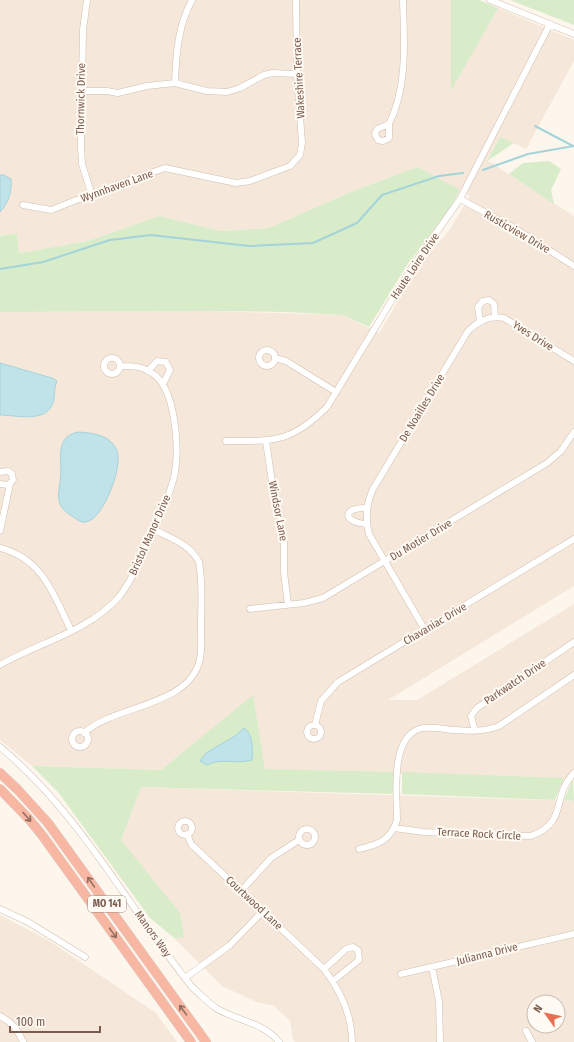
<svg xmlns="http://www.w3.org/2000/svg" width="574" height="1042" viewBox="0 0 574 1042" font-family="'Fira Sans Condensed',sans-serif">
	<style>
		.residential { fill: #f5e8da; fill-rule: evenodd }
		.green { fill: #d8ecc9 }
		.water { fill: #bfe3e8; stroke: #a5d3da }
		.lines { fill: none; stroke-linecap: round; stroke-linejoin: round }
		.stream { stroke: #a5d3da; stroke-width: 2 }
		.minor-casing { stroke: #d1beb0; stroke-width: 7 }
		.highway-casing { stroke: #dad1cd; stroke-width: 10 }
		.minor { stroke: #fff; stroke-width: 6 }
		.highway { stroke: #f7b7a3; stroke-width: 9 }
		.oneway { stroke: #936e5e }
		.labels { text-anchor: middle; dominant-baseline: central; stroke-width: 4; stroke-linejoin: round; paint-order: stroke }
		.shield { fill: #fffaf3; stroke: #a28b7f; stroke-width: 1 }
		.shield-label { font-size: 10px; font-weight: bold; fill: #7a5c4d }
		.street-label { font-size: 11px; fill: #7a5c4d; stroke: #fffaf3 }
	</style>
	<rect width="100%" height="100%" fill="#fdf6ec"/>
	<path class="residential" d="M0,0H451V90L498,8L574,40V61L526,149L500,137L487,160L574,216V586L388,700H417L574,604V779L264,769L253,696L161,770L32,766L0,740V312L210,311L343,315L379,333L417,269L450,229L470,196L418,167L353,191L269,228L221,231L159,216L88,241L19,253L17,233L0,236Z
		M141,787L574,801V1042H295L293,1040L290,1021L274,1006L256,1002L222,986L174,938L184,936L121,840ZM534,1002H558V1026H534Z
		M0,915L48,940L156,1013L177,1042H0Z"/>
	<path class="green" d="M451,0H479L498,8L451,91Z
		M510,0H574V25Z
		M500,137L514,143L487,161Z
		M549,161L561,169L551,190L554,204L509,174L523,163Z
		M418,167L460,190L447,213L407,265L369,327L343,315L286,312L210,311L0,312V236L17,233L19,253L88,241L159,216L221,231L269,228L353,191Z
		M253,695L265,769L394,772L393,794L141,787L121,840L180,913L184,937L174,938L150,918L58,792L32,766L161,770Z
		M402,772L564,778L555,800L402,794Z
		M573,779L574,801L564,800Z"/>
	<path class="water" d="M0,175H4L11,179C12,192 9,202 0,212Z
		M0,363L52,378L57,381C53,389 56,398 52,405C44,423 15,415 0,415Z
		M79,432C90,433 103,434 111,442C116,446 119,454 118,461C118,476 102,521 85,522C80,523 76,518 72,516C51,504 61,490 61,470C60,454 58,435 79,432Z
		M244,728C253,733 253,751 252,760C234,765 222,757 207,765L200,761L206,753L235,736Z"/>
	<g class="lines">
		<path class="stream" d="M535,126L573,146
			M483,170L528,154L574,146
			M0,269L43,262L110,240L151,235L249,246L313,243L357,223L382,195L439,176L463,173"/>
		<defs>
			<path id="minor" d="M87,0L83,30L81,147L82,164L92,196
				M490,0L574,34
				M175,83C176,54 178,26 192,0
				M81,91H107L118,93L147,86L175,83L207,91L227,92L240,88L264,75L272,73L297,74
				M389,124C408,86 404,41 403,0
				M389,124V138L383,141L378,140L375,134L377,129Z
				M460,199L516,229L574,266
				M23,205L51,210L79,199L92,196L124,182L165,168L236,183L250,181L290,166L300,155L302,143L297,74L296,0
				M480,321L478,307L483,301L489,300L494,304L495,317
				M259 358a8 8 0 1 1 16 0a8 8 0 1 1-16 0Z
				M275,358L286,361L336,392
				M104 366a8 8 0 1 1 16 0a8 8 0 1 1-16 0Z
				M148,371L157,361L166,362L170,370L163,384
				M226,441C274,441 291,443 327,407L412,267L460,199L550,24
				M266,441L273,489L281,520L284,543V572L288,605
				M0,472L8,471L12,474L13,480L8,485L0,484
				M367,524C343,523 341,507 367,508
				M0,531L10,484
				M0,548C43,559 53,594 71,630
				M250,609L304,603L323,598L547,463L561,451L574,432
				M425,630L369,534C365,518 366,504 373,489L468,331C478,321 489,315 504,318L574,361
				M0,665C38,643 87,632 118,598C134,580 171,496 175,472C179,447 176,388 152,373C142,366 132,366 120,366
				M307 732a7 7 0 1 1 14 0a7 7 0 1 1-14 0Z
				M315,725L321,701L338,682L574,539
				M475,731L471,716L477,708L574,642
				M72 739a8 8 0 1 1 16 0a8 8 0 1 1-16 0Z
				M84,733C116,704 190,707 200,659C202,648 201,637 201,626C201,605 203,582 199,562C190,544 170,538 153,529
				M0,747C80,813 128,907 192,987C200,994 207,1002 216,1008C236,1021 264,1022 279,1042
				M178 828a7 7 0 1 1 14 0a7 7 0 1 1-14 0Z
				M394,828L424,832L531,836C569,822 551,796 574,773
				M299 837a8 8 0 1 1 16 0a8 8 0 1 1-16 0Z
				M187,834L191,844L324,969C340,990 352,1015 352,1042
				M359,849C378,845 391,840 397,820C397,795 390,739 419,729C429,726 443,729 453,730C469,731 483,732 499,726L574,675
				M241,891L271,858L299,840
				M0,909L28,922L85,957
				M432,967L439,1001L440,1042
				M324,969L346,949L353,947L358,950L359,960L333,981
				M401,974L574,934
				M185,978L230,945L263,911
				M0,1016C12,1022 18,1030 23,1042
				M526,1031L532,1042"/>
			<path id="highway" d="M0,773L18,790L48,823L206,1042
				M0,789L28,818L42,835L191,1042"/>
		</defs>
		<use href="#minor" class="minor-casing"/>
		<use href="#highway" class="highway-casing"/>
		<use href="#minor" class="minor"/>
		<use href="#highway" class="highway"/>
	</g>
	<defs><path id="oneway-shaft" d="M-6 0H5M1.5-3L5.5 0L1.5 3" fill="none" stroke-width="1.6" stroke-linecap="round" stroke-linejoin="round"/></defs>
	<g class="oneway">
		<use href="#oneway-shaft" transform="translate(27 817) rotate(49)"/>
		<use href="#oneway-shaft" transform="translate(91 882) rotate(-125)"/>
		<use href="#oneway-shaft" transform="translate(113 933) rotate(55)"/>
		<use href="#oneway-shaft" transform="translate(183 1010) rotate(-126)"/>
	</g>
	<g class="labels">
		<rect class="shield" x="88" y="896" width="38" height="16" rx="3"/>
		<g class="shield-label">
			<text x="107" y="904">MO 141</text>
		</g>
		<g class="street-label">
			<text transform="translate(299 78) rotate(-93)">Wakeshire Terrace</text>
			<text transform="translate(81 99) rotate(-89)">Thornwick Drive</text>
			<text transform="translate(117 186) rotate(-20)">Wynnhaven Lane</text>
			<text transform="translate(517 232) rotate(30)">Rusticview Drive</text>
			<text transform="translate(415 266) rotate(-56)">Haute Loire Drive</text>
			<text transform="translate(533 336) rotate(32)">Yves Drive</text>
			<text transform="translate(422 408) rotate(-59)">De Noailles Drive</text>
			<text transform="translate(278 511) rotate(79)">Windsor Lane</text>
			<text transform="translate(150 535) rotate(-66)">Bristol Manor Drive</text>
			<text transform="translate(421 540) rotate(-31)">Du Motier Drive</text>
			<text transform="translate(435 624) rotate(-31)">Chavaniac Drive</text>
			<text transform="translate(515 682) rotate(-34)">Parkwatch Drive</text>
			<text transform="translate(479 834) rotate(3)">Terrace Rock Circle</text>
			<text transform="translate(254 903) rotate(43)">Courtwood Lane</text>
			<text transform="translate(153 934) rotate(54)">Manors Way</text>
			<text transform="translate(487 954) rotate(-14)">Julianna Drive</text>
		</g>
	</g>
	<g transform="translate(546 1014) rotate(303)"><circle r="19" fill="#fffaf3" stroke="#cabbb1"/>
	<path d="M0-3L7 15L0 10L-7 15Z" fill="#e76f51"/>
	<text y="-6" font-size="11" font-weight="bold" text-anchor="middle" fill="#7a5c4d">N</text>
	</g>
	<path d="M10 1026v6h90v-6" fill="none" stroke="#7a5c4d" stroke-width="2"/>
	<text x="16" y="1026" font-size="12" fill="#7a5c4d" stroke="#fffaf3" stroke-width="3" paint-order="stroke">100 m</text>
</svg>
